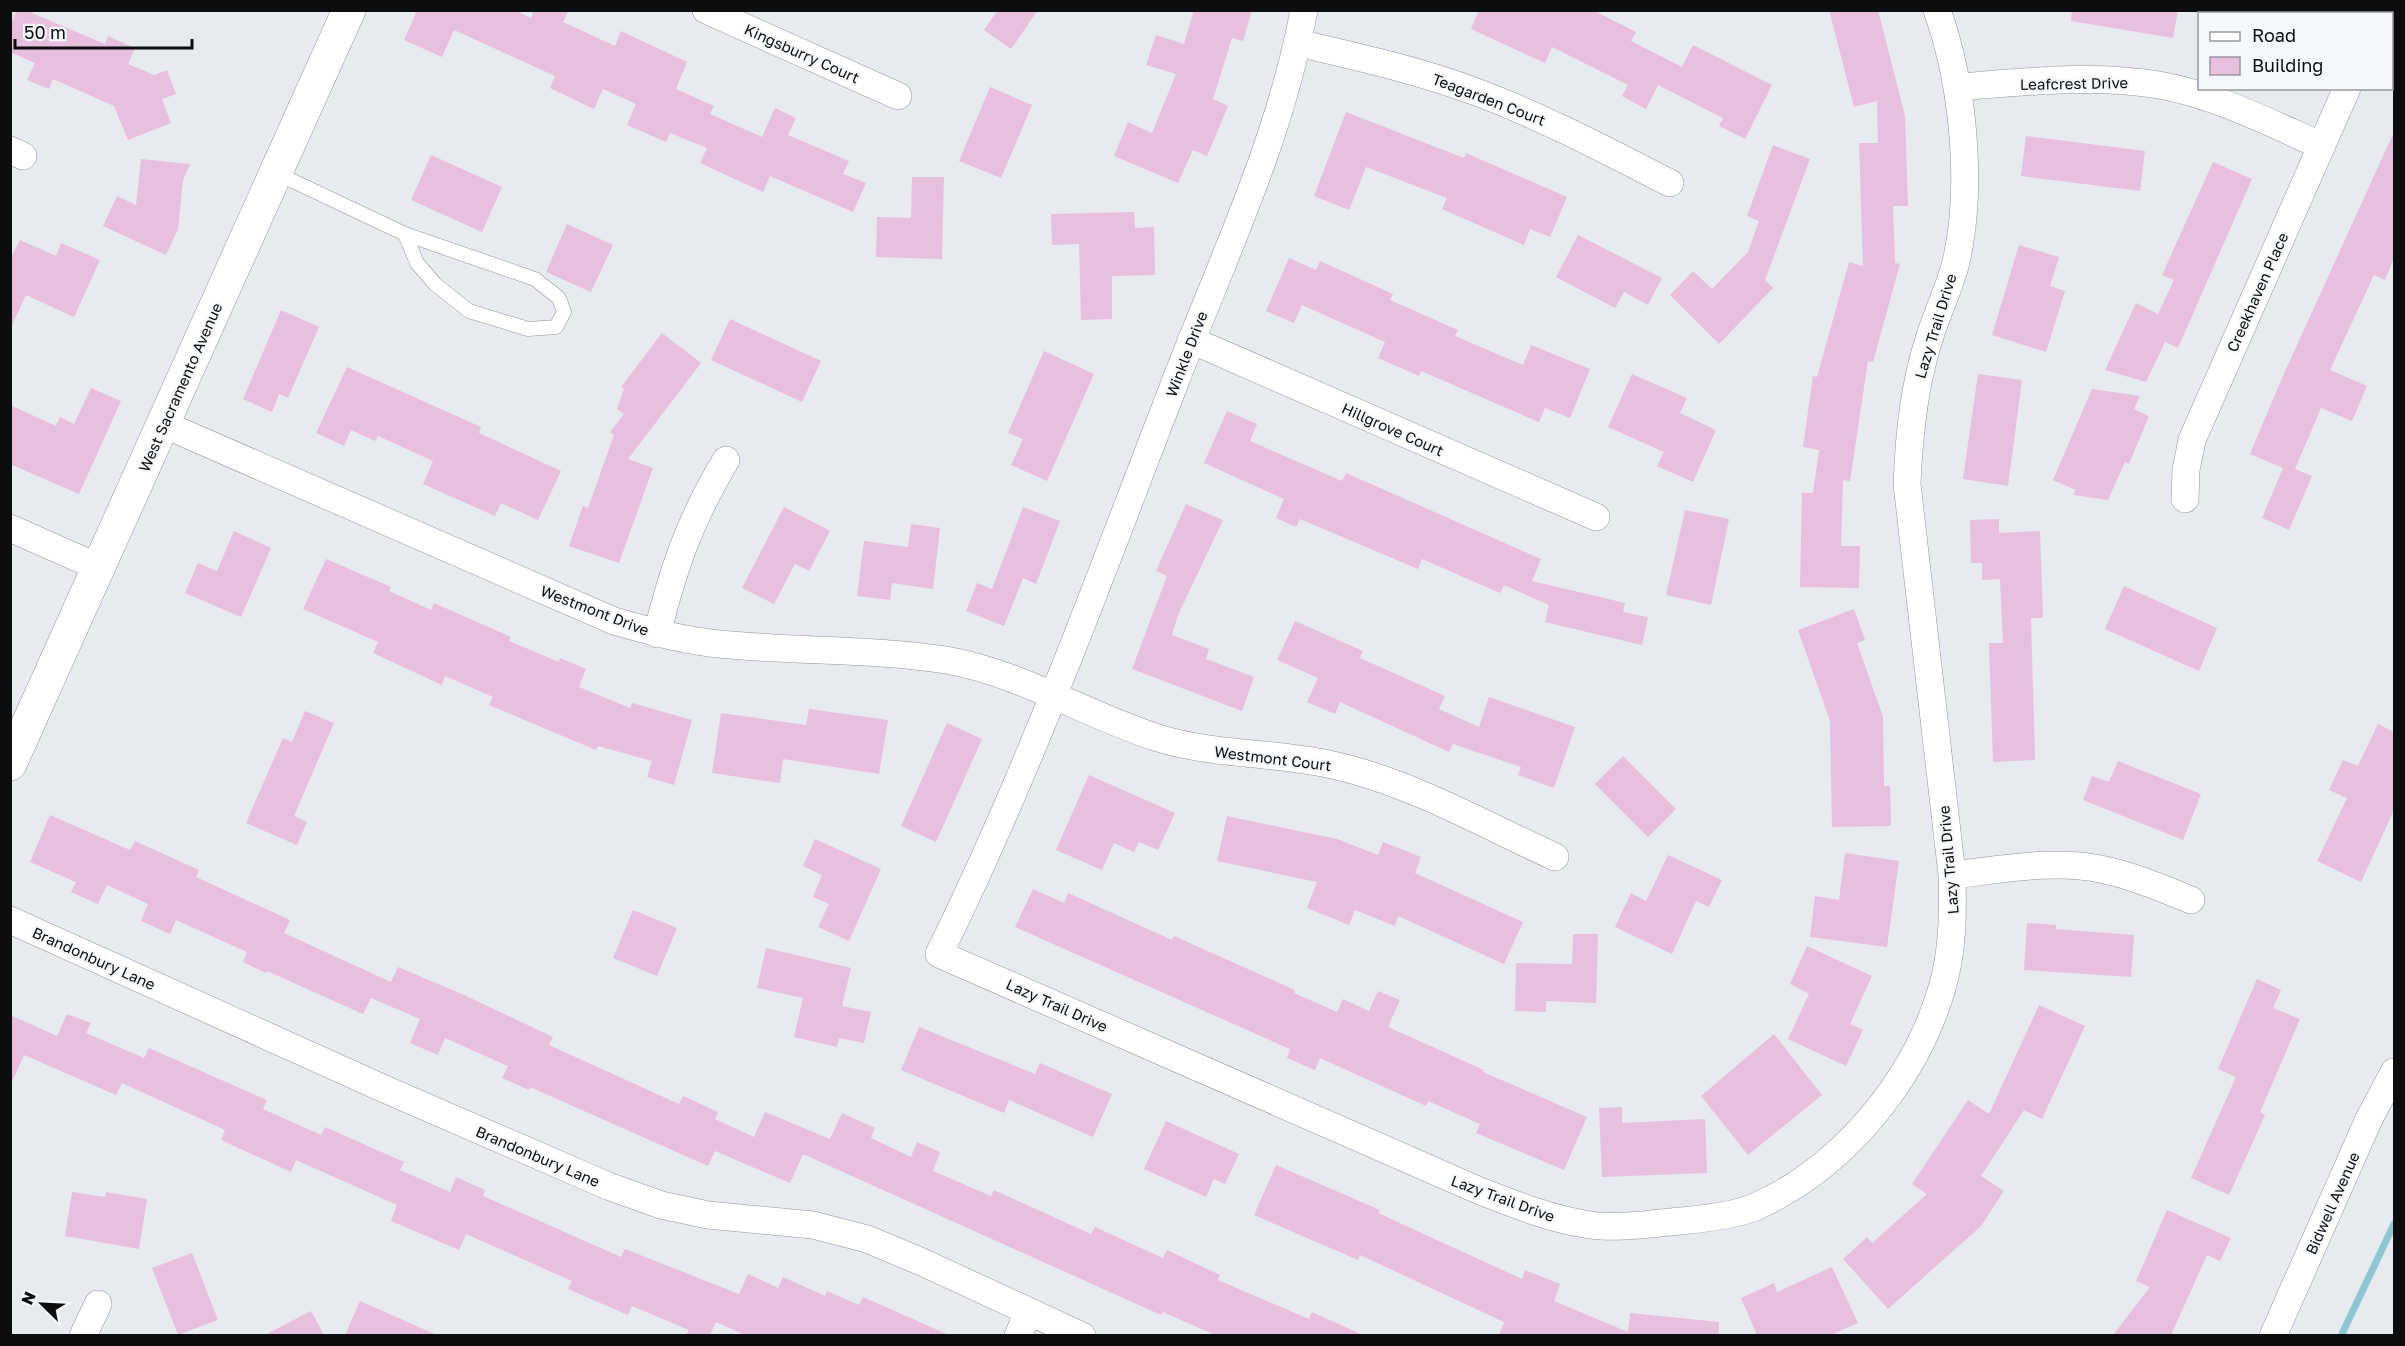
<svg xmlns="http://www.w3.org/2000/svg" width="2405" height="1346" viewBox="0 0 2405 1346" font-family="'Golos Text',sans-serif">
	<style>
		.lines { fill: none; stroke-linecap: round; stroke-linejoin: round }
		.stream { stroke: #8ec6d2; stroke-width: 7 }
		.building { fill: #e8bfdc }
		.service-casing { stroke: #919499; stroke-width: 15 }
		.minor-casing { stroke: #919499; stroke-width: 28 }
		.tertiary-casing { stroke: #919499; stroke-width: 34 }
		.service { stroke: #fff; stroke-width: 14 }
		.minor { stroke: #fff; stroke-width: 27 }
		.tertiary { stroke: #fff; stroke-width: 33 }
		.labels { text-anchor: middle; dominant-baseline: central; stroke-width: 4.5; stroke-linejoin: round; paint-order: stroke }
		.street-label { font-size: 15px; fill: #0c0d0e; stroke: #f4f7fc }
	</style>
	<rect width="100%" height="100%" fill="#e7eaef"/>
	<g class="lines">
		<path class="stream" d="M2341,1336L2394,1224"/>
	</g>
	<path class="building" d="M17,10H25L105,44L108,36L135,48L128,64L154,75L167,70L176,94L162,99L171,123L128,140L114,106L53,79L49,89L27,80L35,63L10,52V25Z
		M411,10H514L531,18L534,10H569L563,22L615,46L621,31L687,62L676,89L714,106L710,114L762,137L775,108L796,118L788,135L849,161L843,174L866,183L853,212L770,176L763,192L700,163L707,148L670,133L666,142L627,125L636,104L603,89L594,109L550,88L555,76L454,30L442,57L404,40L416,13Z
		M998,10H1038L1011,49L984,30Z
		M1194,10H1252L1243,41L1232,38L1213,99L1228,106L1207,156L1193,150L1178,183L1114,156L1128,122L1152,133L1176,74L1146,65L1156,35L1184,44Z
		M1479,10H1593L1636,32L1631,41L1682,67L1693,45L1772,85L1745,139L1719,126L1723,118L1658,85L1646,109L1622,96L1628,85L1552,47L1545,63L1471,29Z
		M1829,10H1878L1905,116L1908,206H1893L1895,263L1900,264L1873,362L1868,361L1850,481L1843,480L1841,546H1860L1859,588L1800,587L1802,493H1813L1819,450L1803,447L1813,376L1817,377L1849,262L1863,266L1859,143H1878L1877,101L1854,107Z
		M2072,10H2178L2173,38L2071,21Z
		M990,87L1032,105L1001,178L959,161Z
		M1346,112L1464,158L1466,153L1567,197L1550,237L1530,229L1524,245L1442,209L1447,198L1366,167L1349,210L1314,196Z
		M2394,132V258L2385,280L2374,275L2330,370L2367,386L2352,421L2321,408L2295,469L2312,476L2289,530L2262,518L2283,468L2250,454L2282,378Z
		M2026,136L2145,151L2140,191L2021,176Z
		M1773,145L1810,159L1765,280L1773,288L1719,344L1670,295L1693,271L1712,289L1748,252L1759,221L1747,216Z
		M431,155L502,187L482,232L411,200Z
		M141,159L190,164L183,180L178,229L166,255L103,226L117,196L136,205Z
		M2213,162L2252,179L2178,348L2165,342L2146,382L2105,370L2136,303L2158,314L2174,280L2162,275Z
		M912,177H944L942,259L876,257L877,217L911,218Z
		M1134,212L1135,228L1154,227L1155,275L1112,276V319L1081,320L1079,244L1052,245L1051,214Z
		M567,224L613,245L591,292L546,272Z
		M1578,235L1662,278L1648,305L1624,292L1615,308L1556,277Z
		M20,240L56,256L61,243L100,260L74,317L26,295L10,329V260Z
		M2019,245L2059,257L2050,286L2065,291L2046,352L1992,335Z
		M1289,258L1316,270L1320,261L1393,294L1390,300L1458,330L1455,336L1523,365L1531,345L1590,369L1570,418L1545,408L1539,422L1421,371L1419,376L1378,358L1385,342L1302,305L1294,323L1266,311Z
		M281,310L319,327L288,398L279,394L272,412L243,399Z
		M730,319L821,361L802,402L711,360Z
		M662,333L701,363L628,459L653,468L619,563L569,546L583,506L588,508L614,435L610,432L624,414L617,409L624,389L621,387Z
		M1044,351L1094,374L1047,481L1011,465L1023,439L1008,433Z
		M347,367L481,427L479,433L561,471L538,520L501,503L495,516L423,484L433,461L378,436L375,441L351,430L344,446L316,433Z
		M1632,374L1687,398L1680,413L1716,430L1693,482L1657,466L1664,452L1608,427Z
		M1978,374L2022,380L2008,486L1963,479Z
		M91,388L121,401L79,494L10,464V405L56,426L60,417L74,424Z
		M2092,389L2140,396L2134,409L2149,416L2129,464L2125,462L2108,500L2073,495L2076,490L2053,480Z
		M1227,411L1257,424L1250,441L1342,481L1346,473L1541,559L1532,581L1625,603L1623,612L1648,617L1642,645L1545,622L1549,605L1504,585L1500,593L1422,559L1418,569L1300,519L1296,527L1276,518L1284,499L1204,463Z
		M1186,504L1223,520L1178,615L1172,635L1209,649L1206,659L1254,677L1242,711L1132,669L1167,576L1156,571Z
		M784,507L830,531L809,571L795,564L774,604L742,588Z
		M1023,507L1060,521L1036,584L1023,578L1004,626L966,611L977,583L992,589Z
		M1685,510L1729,519L1711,605L1666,595Z
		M1999,519V533L2040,531L2043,618H2031L2035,760L1993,762L1989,643H2003L2000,579L1982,580V563H1971L1970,520Z
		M911,524L940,528L933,589L892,583L890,600L857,596L864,541L908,547Z
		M234,531L271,548L241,617L185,593L198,563L217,571Z
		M326,559L391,587L389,591L431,610L434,603L511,637L509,641L559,662L560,658L586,669L579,687L630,708L632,703L692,720L674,785L647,777L652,761L598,746L596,750L489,705L493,697L445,676L442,685L373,653L378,642L303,609Z
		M2124,586L2217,628L2199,671L2105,629Z
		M1854,609L1865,640L1857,643L1883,717L1884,786H1890L1891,826L1832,827L1830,721L1798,630Z
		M1295,621L1363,651L1360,658L1445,696L1439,709L1479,727L1489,697L1575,727L1554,788L1518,775L1521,767L1453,744L1449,752L1340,702L1335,714L1307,702L1318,678L1277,660Z
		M809,709L888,720L879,774L783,759L780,783L712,773L721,713L806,725Z
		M305,711L334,723L294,816L307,822L297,845L246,823L283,738L292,742Z
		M947,723L982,739L936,842L901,826Z
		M2378,724L2394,732V810L2361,882L2317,861L2347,798L2329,790L2343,760L2358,766Z
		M1623,756L1676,809L1648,837L1595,784Z
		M2118,761L2201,794L2183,840L2083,800L2092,776L2109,782Z
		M1089,775L1175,813L1158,850L1139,842L1134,852L1114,843L1102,870L1056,850Z
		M50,815L130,850L135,841L199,870L196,877L290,920L284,933L391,982L398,967L464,995L553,1037L549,1045L679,1104L683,1096L718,1112L715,1119L754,1137L765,1112L830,1139L842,1113L875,1128L871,1138L911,1157L917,1142L940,1152L933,1171L991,1196L994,1190L1091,1234L1095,1227L1163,1258L1167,1250L1220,1275L1218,1280L1309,1319L1312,1312L1363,1335H1215L1163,1312L1161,1315L803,1154L790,1183L715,1151L708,1166L530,1087L529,1090L502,1078L508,1066L445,1038L438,1055L410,1043L420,1019L371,998L363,1014L267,971L266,973L243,962L247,952L176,920L170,934L141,921L148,904L107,885L98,904L71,892L76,882L30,862Z
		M1227,816L1337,839L1378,855L1383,842L1421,857L1415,873L1523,922L1504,964L1398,916L1395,926L1355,910L1349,925L1307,908L1317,882L1217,861Z
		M815,839L881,869L849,941L818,927L829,904L813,897L822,875L803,866Z
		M1845,853L1899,861L1887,947L1810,937L1815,896L1839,900Z
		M1668,855L1722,880L1709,907L1696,901L1672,954L1615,927L1631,893L1646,901Z
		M1033,889L1064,903L1068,893L1172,940L1174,936L1295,990L1294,993L1337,1012L1343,999L1369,1011L1378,991L1400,1000L1388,1027L1484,1070L1483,1072L1587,1117L1564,1170L1476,1133L1480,1124L1428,1101L1426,1106L1320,1058L1315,1070L1287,1058L1290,1049L1015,927Z
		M633,910L677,928L657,976L613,958Z
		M2027,923L2056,925V929L2134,935L2131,977L2024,970Z
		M1573,934H1598L1596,1003L1546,1001V1012L1515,1011L1516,963L1572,964Z
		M1807,946L1872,976L1850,1024L1863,1030L1846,1066L1788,1039L1809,994L1790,984Z
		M766,948L851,968L842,1006L871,1012L864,1043L839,1038L837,1047L794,1037L803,998L757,988Z
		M2257,979L2281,990L2273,1008L2300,1019L2260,1112L2265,1115L2229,1195L2191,1178L2236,1077L2218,1069Z
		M2039,1005L2085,1026L2042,1119L2024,1110L1981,1176L2004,1191L1981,1226L1888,1309L1843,1259L1867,1237L1872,1243L1927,1194L1912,1184L1968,1100L1989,1114Z
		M67,1014L91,1023L86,1033L144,1058L149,1048L267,1100L263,1109L321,1135L325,1127L404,1162L400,1170L450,1192L456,1177L485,1190L483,1196L621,1257L625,1249L739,1294L748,1274L778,1288L783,1277L825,1296L827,1291L859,1305L863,1297L949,1335H745L716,1322L710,1335H686L689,1330L632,1306L628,1315L568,1289L572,1281L466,1234L459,1250L391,1221L397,1205L296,1160L291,1172L221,1140L225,1130L122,1083L116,1095L24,1055L10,1086V1015L57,1036Z
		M919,1027L1035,1074L1040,1063L1112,1094L1093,1137L1009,1100L1004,1113L901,1070Z
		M1774,1034L1822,1095L1748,1155L1701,1096Z
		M1622,1107V1123L1705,1119L1707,1173L1602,1177L1599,1108Z
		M1166,1121L1239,1154L1225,1184L1214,1179L1206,1197L1144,1169Z
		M1276,1165L1380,1210L1378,1213L1522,1279L1525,1270L1560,1284L1554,1301L1628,1332L1630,1313L1719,1322V1335H1499L1504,1322L1360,1255L1358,1260L1254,1215Z
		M72,1192L105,1197L106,1192L147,1199L139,1249L65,1236Z
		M2167,1210L2231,1238L2220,1261L2207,1255L2171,1335H2113L2150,1287L2136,1281Z
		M192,1253L218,1320L178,1335L152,1268Z
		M1832,1267L1858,1323L1831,1335H1757L1741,1298L1774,1283L1777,1292Z
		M360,1301L437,1335H345Z
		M311,1311L324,1335H265Z"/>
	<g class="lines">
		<defs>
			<path id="service" d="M276,173L405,234L535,279L559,298L564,312L556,327L528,329L469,311L435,284L417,263L405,234"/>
			<path id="minor" d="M706,10L898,96
				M1304,10C1280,141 1221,262 1174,385C1100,576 1030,770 939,954L1480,1191C1514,1204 1548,1218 1584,1224C1611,1229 1643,1225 1670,1222C1694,1220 1734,1216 1755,1207C1844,1167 1915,1080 1942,988C1953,951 1953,913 1952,875L1907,484C1909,434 1914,384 1930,336C1938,310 1951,285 1957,258C1973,182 1963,83 1937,10
				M2378,14L2379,10
				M1298,43C1359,57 1421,71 1479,93C1545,118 1607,151 1670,183
				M1958,87C2025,82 2093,74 2159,85C2216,95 2270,123 2322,146
				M10,150L23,156
				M1191,340L1596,517
				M163,424L614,621C646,630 677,639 710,643C788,652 868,648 946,660C1021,673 1086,715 1158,738C1213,755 1271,752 1328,764C1406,780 1483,824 1555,857
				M2185,499L2186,470L2192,440L2347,88
				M10,528L100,568
				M657,634C674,566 690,520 726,460
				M1952,875C1999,870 2054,859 2100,869C2131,875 2161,888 2191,900
				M10,920L380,1087L608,1186L661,1205L708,1215L813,1225L867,1239L922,1262L1082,1336
				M83,1336L98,1304
				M1018,1336L1028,1312
				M2273,1336L2369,1119L2394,1072"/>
			<path id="tertiary" d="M10,764L349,10"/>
		</defs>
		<use href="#service" class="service-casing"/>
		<use href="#minor" class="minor-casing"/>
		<use href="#tertiary" class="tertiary-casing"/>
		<use href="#service" class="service"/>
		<use href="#minor" class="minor"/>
		<use href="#tertiary" class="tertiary"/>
	</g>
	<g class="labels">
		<g class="street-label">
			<text transform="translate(802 53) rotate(24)">Kingsburry Court</text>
			<text transform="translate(2074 83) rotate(-1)">Leafcrest Drive</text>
			<text transform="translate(1489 99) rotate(21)">Teagarden Court</text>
			<text transform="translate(2257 292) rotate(-66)">Creekhaven Place</text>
			<text transform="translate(1935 326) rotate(-73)">Lazy Trail Drive</text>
			<text transform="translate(1186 354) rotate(-69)">Winkle Drive</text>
			<text transform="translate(180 387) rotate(-66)">West Sacramento Avenue</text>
			<text transform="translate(1393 429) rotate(24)">Hillgrove Court</text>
			<text transform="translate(595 610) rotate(21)">Westmont Drive</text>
			<text transform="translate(1273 758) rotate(7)">Westmont Court</text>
			<text transform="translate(1948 860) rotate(-95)">Lazy Trail Drive</text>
			<text transform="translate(94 958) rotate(24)">Brandonbury Lane</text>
			<text transform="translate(1057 1005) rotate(24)">Lazy Trail Drive</text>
			<text transform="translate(538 1156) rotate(23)">Brandonbury Lane</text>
			<text transform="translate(1503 1198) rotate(20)">Lazy Trail Drive</text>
			<text transform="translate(2332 1203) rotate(-66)">Bidwell Avenue</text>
		</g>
	</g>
	<rect width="2405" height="1346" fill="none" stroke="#0c0d0e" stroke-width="24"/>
	<rect x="2198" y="12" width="195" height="78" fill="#f4f7fc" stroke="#97999d" stroke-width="1.5"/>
	<rect x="2210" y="32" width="30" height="9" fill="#ffffff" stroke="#97999d" stroke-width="1.5"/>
	<text x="2252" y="42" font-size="18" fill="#0c0d0e">Road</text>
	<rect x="2210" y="57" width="30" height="18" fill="#e8bfdc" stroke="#97999d" stroke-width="1.5"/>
	<text x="2252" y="72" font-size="18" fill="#0c0d0e">Building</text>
	<g transform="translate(42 1304) rotate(294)" stroke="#f4f7fc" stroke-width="4.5" paint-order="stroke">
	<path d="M0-4.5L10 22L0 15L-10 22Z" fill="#0c0d0e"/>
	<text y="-9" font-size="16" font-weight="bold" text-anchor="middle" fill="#0c0d0e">N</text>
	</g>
	<path d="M15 39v9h177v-9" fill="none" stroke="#0c0d0e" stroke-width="3"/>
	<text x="24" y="39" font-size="18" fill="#0c0d0e" stroke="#f4f7fc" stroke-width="4.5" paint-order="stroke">50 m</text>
</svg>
